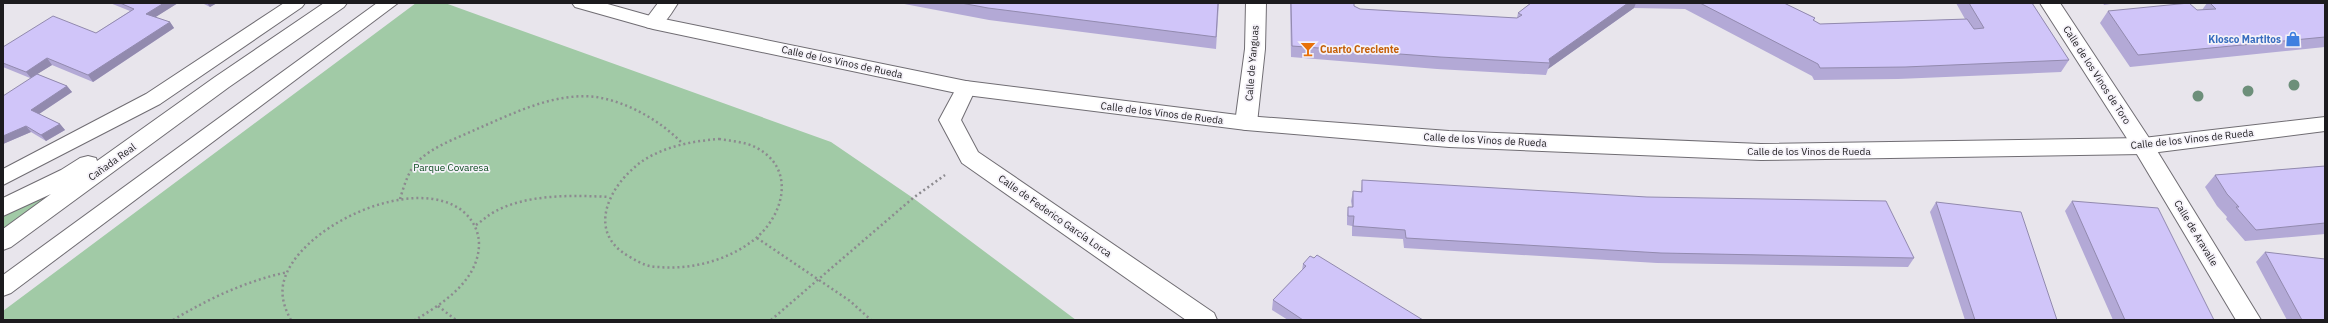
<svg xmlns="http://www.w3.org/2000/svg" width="2328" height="323" viewBox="0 0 2328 323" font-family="'IBM Plex Sans',sans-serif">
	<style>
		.green { fill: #a1caa6 }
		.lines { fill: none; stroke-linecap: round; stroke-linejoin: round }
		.lane-casing { stroke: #706d73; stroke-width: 2 }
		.street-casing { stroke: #706d73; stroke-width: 2 }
		.secondary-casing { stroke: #706d73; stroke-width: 2 }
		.path { stroke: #8c8a8f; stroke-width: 2.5; stroke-dasharray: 2 3; stroke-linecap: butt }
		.lane { fill: #fff; fill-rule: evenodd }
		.street { fill: #fff; fill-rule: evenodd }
		.secondary { fill: #fff; fill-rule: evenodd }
		.tree { fill: #6d8f7a }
		.wall { fill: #b3a9d6 }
		.shaded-wall { fill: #928aae }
		.building { fill: #d0c5f9; stroke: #928aae }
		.labels { text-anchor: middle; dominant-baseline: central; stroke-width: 3.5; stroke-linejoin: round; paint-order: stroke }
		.shop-label { font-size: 10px; font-weight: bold; fill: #366cbe; stroke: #f5f2f9; text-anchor: end }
		.food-label { font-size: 10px; font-weight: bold; fill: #c56008; stroke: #f5f2f9; text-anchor: start }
		.street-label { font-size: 10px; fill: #1c1b1e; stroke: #f5f2f9 }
		.park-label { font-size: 10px; fill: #08491c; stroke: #f5f2f9 }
	</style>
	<rect width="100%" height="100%" fill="#e8e5ec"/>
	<path class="green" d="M416,3H445L831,142L913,198L1076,320H3V311Z
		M89,168L3,233V212Z"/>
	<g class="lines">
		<defs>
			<path id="lane" d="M284,3H305L302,7L160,104L3,185V169L146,94Z
				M377,3H398L11,293L3,296V275Z"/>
			<path id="street" d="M658,3H678C670,15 662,32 646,27L643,23Z
				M1246,3H1266L1265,49L1257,123L1254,128L1246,130L1238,128L1235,123L1245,49Z
				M2040,3H2060L2151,141L2261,320H2236L2135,151Z
				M966,81L973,83L976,88L961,120L978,152L1214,313L1217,320H1186L962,163L939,120L959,83Z"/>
			<path id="secondary" d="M324,3H347L344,7L229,87L11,247L3,250V229L51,194L3,216V198L61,170L80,158L88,156L96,158L97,161L215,77Z
				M572,3H604L654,17L966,81L1246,116L1449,131L1761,144L2143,138L2325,117V131L2143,154L1761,160L1449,147L1246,130L966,95L653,29L575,7Z"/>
		</defs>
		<use href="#lane" class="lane-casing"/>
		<use href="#street" class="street-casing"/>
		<use href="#secondary" class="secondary-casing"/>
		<path class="path" d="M719,139C732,141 746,142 757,148C796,169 784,215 755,239C729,260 692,270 658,267C648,267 640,263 630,257C584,232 610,183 644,160C666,146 693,141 719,139Z
			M400,199C404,186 408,171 418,161C434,146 457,138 477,129C514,113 555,92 596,97C628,102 661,121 683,144
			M476,225C482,221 487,216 494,212C526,194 573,195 609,197
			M757,238L850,301L871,320
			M438,306L456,320
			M173,320C210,298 246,281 288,272
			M291,320C285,309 281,298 283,285C293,228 417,170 465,213C474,222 479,232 479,245C478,281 442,304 415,320
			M771,320L913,198L945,175"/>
		<use href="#lane" class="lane"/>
		<use href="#street" class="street"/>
		<use href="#secondary" class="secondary"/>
	</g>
	<g class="tree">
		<circle cx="2294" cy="85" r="5.5"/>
		<circle cx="2248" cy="91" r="5.5"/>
		<circle cx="2198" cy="96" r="5.5"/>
	</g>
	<path class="wall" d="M110,3H178L155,17L170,22L174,28L93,82L52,65L37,74L67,86L72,92L39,114L60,124L65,130L46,141L31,132L3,144L30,78L3,67V47L96,33L130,11Z
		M202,3H217L210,7Z
		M899,3H1219L1216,49L989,20Z
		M1290,3H1354V6L1360,9L1517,18L1518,13L1531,3H1784L1815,18L1814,21L1820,24L1965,19L1956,3H2032L2069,60L2061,72L1898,79L1814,80L1812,76L1685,9L1634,8L1548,69L1546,75L1437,69L1291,57Z
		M2103,3H2117L2104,5Z
		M2207,3H2325V47L2130,67L2100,23L2108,11L2197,10H2202Z
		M2325,166V234L2245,241L2226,219L2227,217L2217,206L2205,187L2215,175Z
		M1362,180L1914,258L1908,267L1657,263L1404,248L1403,239L1352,236V226L1347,225V217L1348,207H1352L1351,201L1353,191H1361Z
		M2072,201L2214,320H2113L2065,211Z
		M1936,202L2057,320H1965L1930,212Z
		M2265,252L2325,320H2287L2256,262Z
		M1303,264L1423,320H1288L1272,310L1273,300L1302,270Z"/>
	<path class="shaded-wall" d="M164,3H178L151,20L146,14Z
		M207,3H217L210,7Z
		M1628,3H1636L1634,8L1548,69L1550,63L1549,59Z
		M170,22L174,28L93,82L88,75Z
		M47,58L52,65L31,78L26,72Z
		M67,86L72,92L36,116L31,110Z
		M60,124L65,130L46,141L41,135Z
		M26,126L31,132L3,144V136Z"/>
	<path class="building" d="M120,3H164L146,14L170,22L88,75L47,58L26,72L3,63V47L53,16L96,33L134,9Z
		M961,3H1218L1216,37L988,8Z
		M1291,3H1354V6L1360,9L1517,18L1522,15L1518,13L1531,3H1628L1549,59L1550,63L1440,57L1292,46Z
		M1700,3H1784L1815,18L1813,20L1820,24L1967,19L1974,29L1984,28L1969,3H2032L2069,60L1905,67L1820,68L1818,64Z
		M2189,3L2197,10L2216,9L2210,3H2325V37L2138,55L2108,11Z
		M37,74L67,86L31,110L60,124L41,135L26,126L3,136V96Z
		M2325,166V223L2256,230L2236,207H2239L2227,194L2215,175Z
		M1362,180L1647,197L1886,201L1914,258L1661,253L1406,238L1405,230L1353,226L1354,216H1348V207H1353V191L1362,192Z
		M2072,201L2158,208L2214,320H2125Z
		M1936,202L2021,212L2057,320H1975Z
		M2265,252L2325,259V320H2302Z
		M1317,255L1423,320H1303L1273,300L1306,266L1303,264L1310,256L1314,258Z"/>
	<defs>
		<symbol id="shop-bare" viewBox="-9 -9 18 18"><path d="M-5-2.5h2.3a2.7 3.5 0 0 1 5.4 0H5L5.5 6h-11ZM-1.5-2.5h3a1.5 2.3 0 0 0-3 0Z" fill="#3f7fe0" stroke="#f5f2f9" stroke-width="2.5" paint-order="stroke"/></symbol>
		<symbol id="bar-bare" viewBox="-9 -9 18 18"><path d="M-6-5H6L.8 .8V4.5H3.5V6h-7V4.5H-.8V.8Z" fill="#e8710a" stroke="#f5f2f9" stroke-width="2.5" paint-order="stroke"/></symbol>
	</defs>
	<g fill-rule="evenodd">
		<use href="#shop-bare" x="2282" y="28" width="22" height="22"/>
		<use href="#bar-bare" x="1297" y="38" width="22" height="22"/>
	</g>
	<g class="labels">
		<g class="shop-label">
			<text x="2281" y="39">Kiosco Martitos</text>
		</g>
		<g class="food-label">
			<text x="1320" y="49">Cuarto Creciente</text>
		</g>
		<g class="street-label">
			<text transform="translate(842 62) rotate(12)">Calle de los Vinos de Rueda</text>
			<text transform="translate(1252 63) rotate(-85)">Calle de Yanguas</text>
			<text transform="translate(2097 75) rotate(57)">Calle de los Vinos de Toro</text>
			<text transform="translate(1162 113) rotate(7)">Calle de los Vinos de Rueda</text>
			<text transform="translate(2192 139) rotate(-6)">Calle de los Vinos de Rueda</text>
			<text transform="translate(1485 140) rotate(3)">Calle de los Vinos de Rueda</text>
			<text x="1809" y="151">Calle de los Vinos de Rueda</text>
			<text transform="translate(112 162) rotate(-36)">Cañada Real</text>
			<text transform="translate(1055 216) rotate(35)">Calle de Federico García Lorca</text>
			<text transform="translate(2196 233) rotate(59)">Calle de Aravalle</text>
		</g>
		<g class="park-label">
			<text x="451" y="167">Parque Covaresa</text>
		</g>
	</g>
	<rect width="2328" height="323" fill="none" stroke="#1c1b1e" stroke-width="8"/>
</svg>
